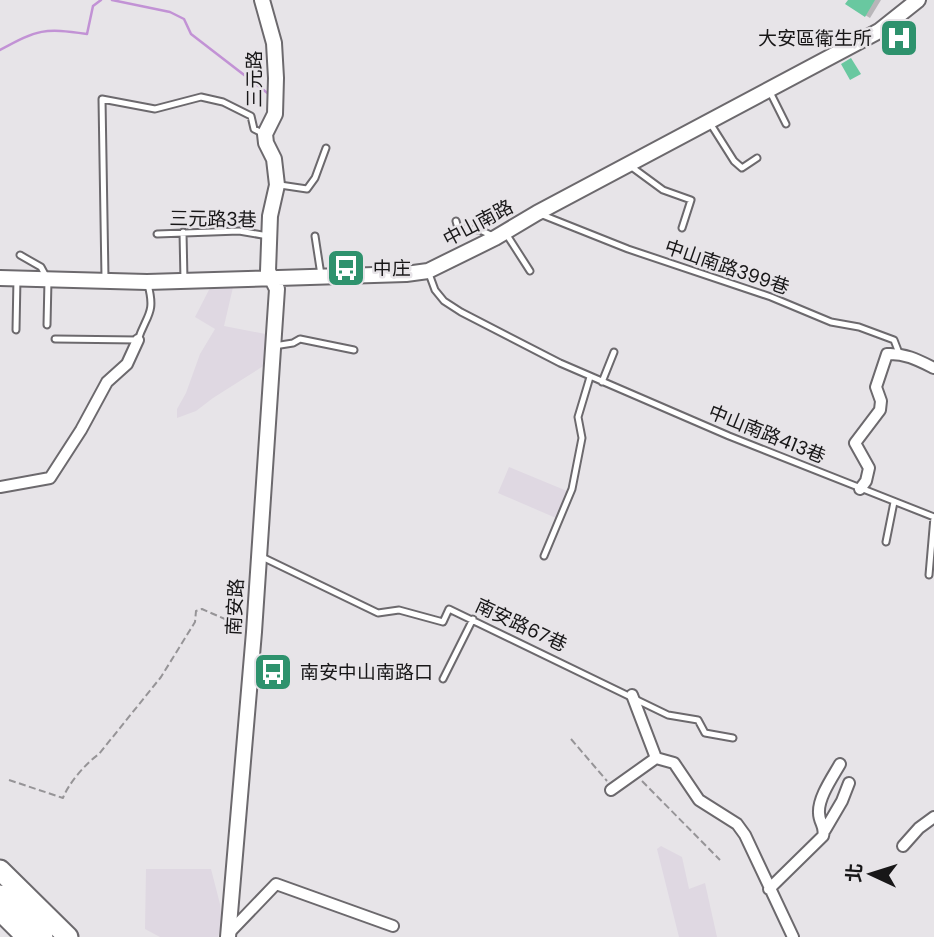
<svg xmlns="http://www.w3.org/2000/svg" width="934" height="937" viewBox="0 0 934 937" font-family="Poppins,'Noto Sans TC',sans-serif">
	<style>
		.built { fill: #dfd8e2 }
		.shadow { fill: #0003 }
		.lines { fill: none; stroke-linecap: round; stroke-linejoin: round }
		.stream { stroke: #c292d5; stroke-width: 2.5 }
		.building { fill: #69c8a0 }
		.lane-casing { stroke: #6c696d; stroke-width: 9 }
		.street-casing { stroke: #6c696d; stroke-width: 14 }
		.secondary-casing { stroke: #6c696d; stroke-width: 18 }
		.highway-casing { stroke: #6c696d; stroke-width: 23 }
		.path { stroke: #969497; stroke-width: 2; stroke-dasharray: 7 3.5; stroke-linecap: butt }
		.lane { stroke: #fff; stroke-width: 5 }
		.street { stroke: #fff; stroke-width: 10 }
		.secondary { stroke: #fff; stroke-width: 14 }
		.highway { stroke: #fff; stroke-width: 19 }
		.labels { text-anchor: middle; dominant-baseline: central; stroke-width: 5; stroke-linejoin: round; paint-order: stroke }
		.poi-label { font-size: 19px; fill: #181718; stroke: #e7e4e8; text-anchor: start }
		.street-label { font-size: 19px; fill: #181718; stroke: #e7e4e8 }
	</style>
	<rect width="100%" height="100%" fill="#e7e4e8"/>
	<path class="built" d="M234,283L224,326L271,335L268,363L213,398L196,411L177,418V409L186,393L200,354L215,329L195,317L212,284Z
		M509,467L567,491L556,518L498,493Z
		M661,846L682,857L689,889L705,883L717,937H679L657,849Z
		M146,869H211L220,904L222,920L218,937H160L145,929Z"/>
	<path class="shadow" d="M850,0H881L870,18L847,4Z
		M901,24L907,27L918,44L902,55L897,52Z"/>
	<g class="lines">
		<path class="stream" d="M112,0L170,12L184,19L191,34L270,95
			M0,50C38,29 44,28 87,34L93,6L101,0"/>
	</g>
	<path class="building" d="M848,0H875L865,17L845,4Z
		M901,22L914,40L896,53L883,35Z
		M851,58L861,74L850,80L841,64Z"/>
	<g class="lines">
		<defs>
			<path id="lane" d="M769,90L786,124
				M710,123L734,161L742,168L757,158
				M629,165L663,190L691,200L682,228
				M280,185L307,189L315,178L326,148
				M540,214L628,249L771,297L831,322L859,327L894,340L899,353
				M456,221L458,228L480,230L493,236
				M183,232L184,280
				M505,232L530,271
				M157,234L239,231L268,236
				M315,236L321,275
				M20,255L41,267L48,280L47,325
				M428,271L435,290L444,301L461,312L560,363L729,436L934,517
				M105,278L102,99L155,109L201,97L223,102L251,116L254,129L262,133
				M16,330L17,278
				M55,339L138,340C146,315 156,314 148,285
				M274,346L293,343L300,339L354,350
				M602,382L614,352
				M886,542L894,502
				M260,556L378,613L399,610L443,622L449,609L668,715L698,720L705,733L733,738
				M544,556L572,489L582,438L578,417L590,377
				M929,575L934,517
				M443,679L473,619"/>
			<path id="street" d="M0,487L50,478L81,430L107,382L127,364L138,340
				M860,489L866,481L869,468L855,443L880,410L881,401L876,387L887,354C905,353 918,360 934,368
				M632,695L656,758
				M611,790L656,758L674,763L699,800L737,824L745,835L793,937
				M825,830L842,801L849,783
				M903,846L919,828L934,817
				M769,889L823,836C826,827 819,823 819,813C818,798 832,778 840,764
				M228,934L276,884L393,926"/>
			<path id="secondary" d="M0,278L147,282L406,274L428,271L495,238L537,213L879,31L918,0
				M0,914L23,937
				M228,937L254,632L277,289L268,271L270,216L277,185L274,159L266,143L265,134L275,114L276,78L274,43L262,0"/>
			<path id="highway" d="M0,870L68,937
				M0,895L43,937"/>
		</defs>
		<use href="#lane" class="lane-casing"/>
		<use href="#street" class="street-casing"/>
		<use href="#secondary" class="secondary-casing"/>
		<use href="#highway" class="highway-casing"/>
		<path class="path" d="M571,739L607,781
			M9,780L63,798C68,784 86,763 99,754L161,677L195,622L196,611L202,609L243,627
			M642,781L720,860"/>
		<use href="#lane" class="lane"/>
		<use href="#street" class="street"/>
		<use href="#secondary" class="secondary"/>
		<use href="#highway" class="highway"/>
	</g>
	<defs>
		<symbol id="hospital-square" viewBox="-11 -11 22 22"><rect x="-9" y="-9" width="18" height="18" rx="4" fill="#2e926d" stroke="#e7e4e8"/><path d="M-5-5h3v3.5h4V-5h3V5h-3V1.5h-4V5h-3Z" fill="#fff"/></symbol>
		<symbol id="bus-square" viewBox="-11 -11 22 22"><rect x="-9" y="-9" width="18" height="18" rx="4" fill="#2e926d" stroke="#e7e4e8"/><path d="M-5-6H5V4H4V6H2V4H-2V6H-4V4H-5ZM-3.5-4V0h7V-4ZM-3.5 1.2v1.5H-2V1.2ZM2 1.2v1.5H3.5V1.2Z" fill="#fff"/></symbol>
	</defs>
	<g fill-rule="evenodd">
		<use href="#hospital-square" x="877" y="16" width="44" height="44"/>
		<use href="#bus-square" x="324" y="246" width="44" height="44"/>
		<use href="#bus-square" x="251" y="650" width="44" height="44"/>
	</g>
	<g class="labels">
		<g class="poi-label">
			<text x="872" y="38" text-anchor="end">大安區衛生所</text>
			<text x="373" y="268">中庄</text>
			<text x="300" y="672">南安中山南路口</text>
		</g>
		<g class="street-label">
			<text transform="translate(254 79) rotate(-90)">三元路</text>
			<text transform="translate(213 219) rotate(1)">三元路3巷</text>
			<text transform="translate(478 223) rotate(-28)">中山南路</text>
			<text transform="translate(727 267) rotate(19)">中山南路399巷</text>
			<text transform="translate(767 434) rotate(22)">中山南路413巷</text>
			<text transform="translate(235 607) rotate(-87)">南安路</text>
			<text transform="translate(521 625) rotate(25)">南安路67巷</text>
		</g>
	</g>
	<g transform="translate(871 874) rotate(274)" stroke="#e7e4e8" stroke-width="5" paint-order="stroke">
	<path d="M0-5L12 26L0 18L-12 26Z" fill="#181718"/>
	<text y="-10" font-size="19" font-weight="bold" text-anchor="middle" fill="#181718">北</text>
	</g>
</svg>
